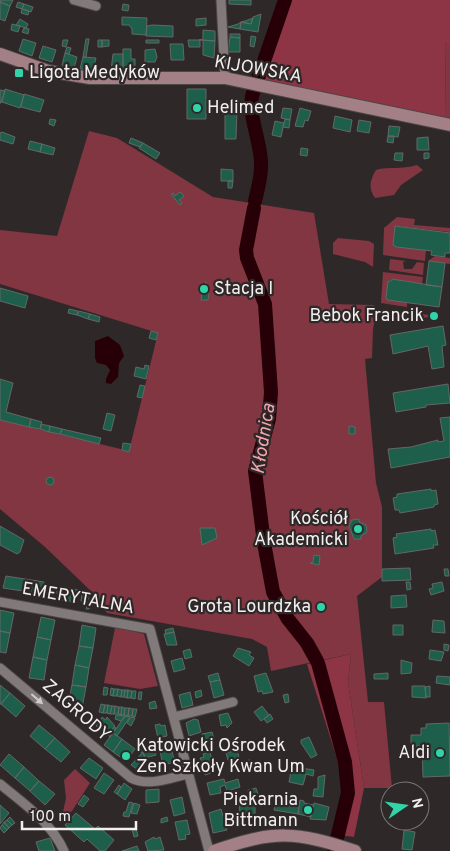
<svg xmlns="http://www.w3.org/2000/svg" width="450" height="851" viewBox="0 0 450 851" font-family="Overpass,sans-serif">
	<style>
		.green { fill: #813642 }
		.forest { fill: #8d3445 }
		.water { fill: #270007 }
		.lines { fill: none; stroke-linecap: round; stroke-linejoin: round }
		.river { stroke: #270007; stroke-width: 14 }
		.building { fill: #1e5f4c; stroke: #626866 }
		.street-casing { stroke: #4c4647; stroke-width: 11 }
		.secondary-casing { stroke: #4c4647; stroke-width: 14 }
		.street { stroke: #81797a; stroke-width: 9 }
		.secondary { stroke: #a38085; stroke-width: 12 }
		.oneway { fill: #d1cccc }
		.poi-dot { fill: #31d4a9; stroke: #2f2829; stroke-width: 2 }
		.labels { text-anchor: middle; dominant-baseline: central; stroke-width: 4.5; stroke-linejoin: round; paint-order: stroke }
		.street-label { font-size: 18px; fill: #f3efef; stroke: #2f2829 }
		.poi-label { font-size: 18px; fill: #f3efef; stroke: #2f2829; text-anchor: end }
		.water-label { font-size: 19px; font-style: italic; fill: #f2a6ae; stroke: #2f2829 }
	</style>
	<rect width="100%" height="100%" fill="#2f2829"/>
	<path class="green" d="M445,42H450V119L446,118Z
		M89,131L117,138L213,197L314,213L329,304L374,305L377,310L373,329L372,358L365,359L376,483L382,507V577L357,596L368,702H384L392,788H364L348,682L351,654L271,671L267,647L252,639L107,613L93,593L45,547L0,509V420L129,451L158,333L0,284V230L57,236Z
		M417,165L423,170L401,185L394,195L375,198C368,188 370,180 376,170C389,166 401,170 417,165Z
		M397,217L415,219L414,225L450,228V232L396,226L393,245L426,250L425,261L383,255L384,228Z
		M338,238L369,241L374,244L373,267L365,262L333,254V243Z
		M435,256L450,258V264L428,261Z
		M390,259L406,261L403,262L404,269H412L417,262L424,263L423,275L389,270Z
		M383,272L423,277L422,284L392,279L388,281L386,298L407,303V307L381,303Z
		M393,310L436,316L390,323L385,315Z
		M117,627L144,634L158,686L140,689L104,683L115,628Z
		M75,769L90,783L72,811L61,821L66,798L64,780Z"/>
	<path class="forest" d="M279,0H450V42H445L446,118L263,80L253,75Z
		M351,654L348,682L364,788L354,837L339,835L348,793V768L338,762L307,664Z"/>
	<path class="water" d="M108,336L120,345L124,356L119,363L118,377L111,384L106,383V379L110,370L106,365L97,363L95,358V341Z"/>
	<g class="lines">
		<path class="river" d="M255,201C258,188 262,175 261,162C260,139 249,119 252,96L285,0
			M254,208L246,250L247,258L265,304L271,392L269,419L255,471L264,543L273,592L288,619L307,643L317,661
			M318,663L345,762L348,793L334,851"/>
	</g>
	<path class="building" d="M0,0H13L10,6L0,2Z
		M229,0H251V5L229,4Z
		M0,2L10,6L5,21L0,19Z
		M18,2L24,4L22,9L16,7Z
		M24,4L33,7L31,12L22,9Z
		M123,4L129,5L128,11L122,10Z
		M22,9L29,11L28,15L21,13Z
		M261,14L258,32L240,29L241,22L251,24L253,17Z
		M122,17L147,18L146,35L132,34V29L129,25H122Z
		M206,18V25L196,26V19Z
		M253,18L251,24L241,22L245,21Z
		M20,19L28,24L26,28L16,25Z
		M241,22L240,29L228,27L238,24Z
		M12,24L20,26L18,32L11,30Z
		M152,25L173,26V37L146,36L147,26Z
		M24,28L29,29L28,34L22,32Z
		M203,30L215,31V41L199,40L203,39Z
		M230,34H240V38L230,37Z
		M251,36L256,37L254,47L250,46Z
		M230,37L240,38V52H228Z
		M23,39L36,43L32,56L19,51Z
		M86,39H89L86,57H83Z
		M63,40H68L66,47L62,46Z
		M98,40H102V47H98Z
		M102,40H109V46L102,47Z
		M146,40H159V43H146Z
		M188,40H200V47H189Z
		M203,40L215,41L214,58L203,55Z
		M170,44H183L184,60H171Z
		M43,46L56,50L52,62L39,58Z
		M67,47L71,48L69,54L65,53Z
		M123,49H131V59H135V70H123Z
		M155,49L157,57L155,62H145V50Z
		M65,53L77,57L74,68L62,65Z
		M113,54H123V70H111Z
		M83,57L96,58L93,70L80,69Z
		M5,89L24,95L20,108L2,102Z
		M187,89H206V119H187Z
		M0,90L5,91L1,103H0Z
		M24,94L44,100L40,112L21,107Z
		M283,108L292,109L290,120L281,118Z
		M300,108L311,111L308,121L305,120L303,127L295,126Z
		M225,110H237L236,139H225Z
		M335,116L352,120L350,132L333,128Z
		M50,119L56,120L54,126L49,124Z
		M285,119L290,120L289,128L283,127Z
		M359,120L371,122L369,133L357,131Z
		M275,121L284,123L281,137L272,135Z
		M389,126L400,127L398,137L388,136Z
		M2,132L15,137L13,144L0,140V133Z
		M388,136H394L393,143L387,142Z
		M428,137L429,150H417V138Z
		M131,138L143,143L140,147L129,143Z
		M30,141L42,144L40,152L28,149Z
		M143,143L160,153L156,159L139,148Z
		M42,144L55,148L53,155L40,152Z
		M301,148L308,149L307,156L300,155Z
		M395,153H403L402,161L394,160Z
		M424,153H429V158L424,159Z
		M221,169L233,170V181H221Z
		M228,181H233L232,188H228Z
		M180,192L184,196L179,200L182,203L180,205L171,194L173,193L175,196Z
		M395,226L450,233V253H445V257L431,255L432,251L396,247L393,245Z
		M429,261L445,263L442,287L426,285Z
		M392,279L442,287L439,307L388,300L386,298L388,281H391Z
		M206,282L205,293L209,294L208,300H201L203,284L205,285Z
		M0,288L28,296L25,308L0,301Z
		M69,309L78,311L77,315L68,313Z
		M79,311L90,314L88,319L77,315Z
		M90,314L100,317L99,322L88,319Z
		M443,326L446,345L442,346L444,367L432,369L428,346L393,354L390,335Z
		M151,331L158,333L156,340L149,338Z
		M145,365L149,366L146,379L134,376L136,367L144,369Z
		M0,379L13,383L6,412L31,419L29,427L0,420Z
		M448,384L450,403L426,405V407L396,412L393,393Z
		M140,385L145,386L142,398L137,397Z
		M107,413L115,415L111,431L103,429Z
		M450,417V457L391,468L388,449L411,447L438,440V442L444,441L440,418Z
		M31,419L42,422L40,429L29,427Z
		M41,424L50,426L49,432L40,429Z
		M50,426L62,429L60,434L49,432Z
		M349,426L355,427V434H349Z
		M62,429L101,438L99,444L60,434Z
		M123,443L131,444L129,452L122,450Z
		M46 481a4 4 0 1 1 8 0a4 4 0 1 1-8 0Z
		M431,489V491L436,490L438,504L434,505V507L400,513L399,510H395L393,498L397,497V494Z
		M359,519V522L366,525L367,532L361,536V539H354L349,526L352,520Z
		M0,526L24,540L20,552L17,554L0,545Z
		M200,528H215L217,538L202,545Z
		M431,529V531L435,530L438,545H433L434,548L395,554L393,538L397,537L396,534Z
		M314,555L320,556L319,565L310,563L313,562Z
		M410,568L411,580L382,581V569Z
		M444,569H448L449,576H445Z
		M6,576L25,579L23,591L3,588Z
		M25,579L44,582L41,595L23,591Z
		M406,582H410L411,589L407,590Z
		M442,582L444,591L431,595L429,589L433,588L432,584Z
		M57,586L60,587L59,594L56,593Z
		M60,587H64L61,599L58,598Z
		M64,587L78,590L76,602L61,600Z
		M82,594L86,595L84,602L81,601Z
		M86,595L89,596L87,603L84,602Z
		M406,595L407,607L391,608V596Z
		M88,602L91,603L89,609H86Z
		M0,610L14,613L10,633L0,631Z
		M41,617L55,620L51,640L37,637Z
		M433,620L444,621L445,633L432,632Z
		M82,625L96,628L93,648L79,646Z
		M393,625H403V635H393Z
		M173,628L174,632L166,634L165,630Z
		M0,631L10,633L6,653L0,652Z
		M174,632L177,645H167L164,634Z
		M37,637L51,640L47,660L33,657Z
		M444,644L449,645L448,651L444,650Z
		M79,646L93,648L89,668L75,665Z
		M238,648L251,652L249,655L254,658L249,666L233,656Z
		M190,649L192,657L185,659L183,651Z
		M430,650L444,652L441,661L429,659Z
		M33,657L47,660L44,680L29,678Z
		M182,658L185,669L174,672L171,661Z
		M401,660L412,663L411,673L401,674Z
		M75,665L89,668L86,687L72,685Z
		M218,673L220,680L210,682L208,676Z
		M266,673L273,692L263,694L262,691L258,692L254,676Z
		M388,673V679H374V674Z
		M437,676L450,677V685L436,683Z
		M220,680L224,695L214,698L210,682Z
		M0,685L10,693L1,704H0Z
		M72,685L86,687L82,708L68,705Z
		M412,686H425L426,698L412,697Z
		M430,686V697H426L425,687Z
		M104,687L108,688L107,695H103Z
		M111,688L114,689L113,696L110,695Z
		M114,689H118L117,696H113Z
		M118,689L122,690L121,697L117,696Z
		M122,690H125L124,697H121Z
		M125,690H128L127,698L124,697Z
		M128,690L132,691L131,698H127Z
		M201,690L202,696L196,698L195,692Z
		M132,691H136L135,699L131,698Z
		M139,692H142L141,700L138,699Z
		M190,692L193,705L182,708L179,695Z
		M10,693L25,706L16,717L1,704Z
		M288,694L289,702L285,703L283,695Z
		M155,701L157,708L150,709L149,703Z
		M101,704L105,705L103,713L99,712Z
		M105,705H108L107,713H103Z
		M108,705L112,706L110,714L107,713Z
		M112,706H115L114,714H110Z
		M115,706L119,707L118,714H114Z
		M262,706L269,715L261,721L254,712Z
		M119,707H122L121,715L118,714Z
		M122,707L125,708L124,715H121Z
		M125,708H129L128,716L124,715Z
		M129,708L133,709L132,716H128Z
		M133,709H137L135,717L132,716Z
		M228,713L232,723L227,728L226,725L221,726L219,715Z
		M270,714L273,719L267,723L264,719Z
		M116,715L125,716L121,721L115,719Z
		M125,716L130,717L117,736L113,733Z
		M102,717L106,720L107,717L115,726L108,735L96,726Z
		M131,717L135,718L131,726L127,723Z
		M194,719L198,720L201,732L189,736L186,723Z
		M449,723L450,776L423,777L422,746H411V735H421V728H426V724Z
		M160,724L161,726L165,725L167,736L158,738L155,725Z
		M39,725L55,738L45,749L30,736Z
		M114,727L116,728L110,737L108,735Z
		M212,732L214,739L204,741L202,734Z
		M113,733L122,739L113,752L104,745Z
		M309,737L317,755L311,758L301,743V740Z
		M55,738L70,752L61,762L45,749Z
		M122,739L135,749L126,761L113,752Z
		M170,745L175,762L163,765L159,747Z
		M150,746L151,750L140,753V748Z
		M155,749L156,755L145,758L143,752Z
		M237,750L239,757L228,760L226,753Z
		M143,752L145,758L137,769L131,765Z
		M210,752L213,764L203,766L200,758L204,757L203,754Z
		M9,754L24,767L15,778L0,765Z
		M89,758L103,768L96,779L80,768Z
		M250,760L253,771L247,772L244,761Z
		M213,764L215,772L205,775L203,766Z
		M24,767L39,781L30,791L15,778Z
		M301,768L314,770L313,776L306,774L303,785L289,782L291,771L300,772Z
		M104,773L114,780L104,794L94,788Z
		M325,775L323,797L313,796L314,789H318V777Z
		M224,779L225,783L238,779L240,787L227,791L225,785L220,787L221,793L210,795L207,783Z
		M39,781L55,794L45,805L30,791Z
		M124,783L132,789L125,800L117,794Z
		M119,785L121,787L117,794L114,792Z
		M256,788L258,794L249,796L248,790Z
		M159,789V802L146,803V790Z
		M84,795L89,799L83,807L78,804Z
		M182,797L185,813L174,816L170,800Z
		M277,797L289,799L288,804L299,806L298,814L274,810Z
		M300,800L304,801V803L313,805L311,817L298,814Z
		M129,802L133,803L129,817L123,816L124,812H126Z
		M252,802L255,804V816L241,819L239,805Z
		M134,803L140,805L137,814L131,813Z
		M314,803L329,807L326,820L310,819Z
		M0,805L9,813L0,824Z
		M221,809L227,830L213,833L209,813Z
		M76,813L95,829L98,826L114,840L105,851H100L87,839L84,842L65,825Z
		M10,817L15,823L12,825L7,820Z
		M167,817L168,821L161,823V819Z
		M7,820L12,825L9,828L4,822Z
		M187,820L190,834L185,835L186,839L179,840L175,822Z
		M4,822L9,828L7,830L2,825Z
		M2,825L7,830L4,833L0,828Z
		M136,828L138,836L134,837L132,829Z
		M404,830L415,832L412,850L402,849Z
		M154,837L155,839L160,837L164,850L148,851L145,842Z
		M50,838L55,851H39L36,842Z
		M137,846L139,851H122Z"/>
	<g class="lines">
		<defs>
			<path id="street" d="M74,0L96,6
				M221,0L225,78
				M0,602L150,629L209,851
				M0,668L131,778C148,787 170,778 188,774
				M174,717L233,702
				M0,784C24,804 51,822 64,851"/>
			<path id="secondary" d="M0,54L48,71L90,78H225L450,125
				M214,851C274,830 295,831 355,851"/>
		</defs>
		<use href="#street" class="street-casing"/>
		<use href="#secondary" class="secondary-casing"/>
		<use href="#street" class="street"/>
		<use href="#secondary" class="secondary"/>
	</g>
	<defs><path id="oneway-solid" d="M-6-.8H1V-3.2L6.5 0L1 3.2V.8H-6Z" transform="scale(1.25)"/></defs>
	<use class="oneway" href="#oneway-solid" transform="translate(37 699) rotate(41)"/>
	<g class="poi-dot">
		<rect x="14" y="68" width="10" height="10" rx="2.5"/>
		<circle cx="197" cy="108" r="5"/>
		<circle cx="204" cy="289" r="5"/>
		<circle cx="434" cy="316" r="5"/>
		<circle cx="358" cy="529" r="5"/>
		<circle cx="321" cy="607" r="5"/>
		<circle cx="440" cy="753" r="5"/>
		<circle cx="126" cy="756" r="5"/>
		<circle cx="308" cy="810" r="5"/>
	</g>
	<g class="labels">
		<g class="street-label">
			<text transform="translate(258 70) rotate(10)">KIJOWSKA</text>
			<text transform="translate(78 599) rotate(10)">EMERYTALNA</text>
			<text transform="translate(76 711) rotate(41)">ZAGRODY</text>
		</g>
		<g class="poi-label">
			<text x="29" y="73" text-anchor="start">Ligota Medyków</text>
			<text x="207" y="108" text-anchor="start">Helimed</text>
			<text x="214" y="289" text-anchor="start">Stacja I</text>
			<text x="424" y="316">Bebok Francik</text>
			<text x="348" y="519">Kościół<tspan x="348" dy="21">Akademicki</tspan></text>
			<text x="311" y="607">Grota Lourdzka</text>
			<text x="136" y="746" text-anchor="start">Katowicki Ośrodek<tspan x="136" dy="21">Zen Szkoły Kwan Um</tspan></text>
			<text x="430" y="753">Aldi</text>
			<text x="298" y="800">Piekarnia<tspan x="298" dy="21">Bittmann</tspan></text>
		</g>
		<g class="water-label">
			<text transform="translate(264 439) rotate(-81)">Kłodnica</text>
		</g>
	</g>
	<g transform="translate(405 806) rotate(77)"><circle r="24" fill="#2f2829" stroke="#7d7878"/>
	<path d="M0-4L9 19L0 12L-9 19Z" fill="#31d4a9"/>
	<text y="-8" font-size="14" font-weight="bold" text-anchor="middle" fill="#f3efef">N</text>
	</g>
	<path d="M22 821v8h114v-8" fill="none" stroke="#f3efef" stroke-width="2.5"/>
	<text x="30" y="821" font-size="15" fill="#f3efef" stroke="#2f2829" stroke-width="4" paint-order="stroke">100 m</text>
</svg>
